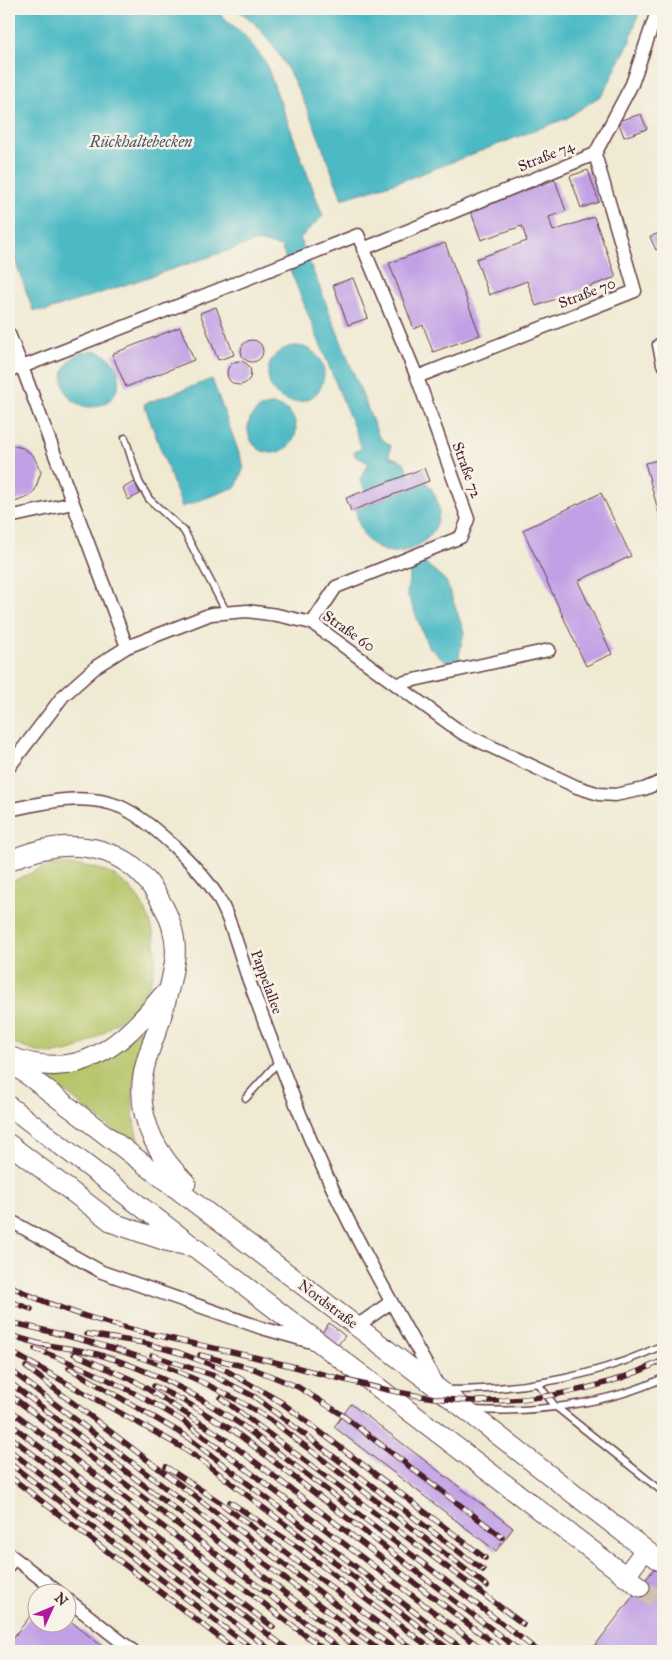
<svg xmlns="http://www.w3.org/2000/svg" width="672" height="1660" viewBox="0 0 672 1660" font-family="'IM FELL Great Primer',serif">
	<style>
		.green { fill: #b4c466; stroke: #7f7248 }
		.water { fill: #4cbac5; stroke: #4b6c78 }
		.building { fill: #c1a0e5 }
		.lines { fill: none; stroke-linecap: round; stroke-linejoin: round }
		.secondary-tunnel { stroke: #cfc1b1; stroke-width: 19; stroke-dasharray: 19 9; stroke-linecap: butt }
		.lane-casing { stroke: #633d44; stroke-width: 9 }
		.street-casing { stroke: #633d44; stroke-width: 15 }
		.secondary-casing { stroke: #633d44; stroke-width: 21 }
		.lane { stroke: #fff; stroke-width: 6 }
		.street { stroke: #fff; stroke-width: 12 }
		.secondary { stroke: #fff; stroke-width: 19 }
		.rail-casing { stroke: #4a1f2b; stroke-width: 5.5 }
		.rail { stroke: #f7f3e8; stroke-width: 4; stroke-dasharray: 11; stroke-linecap: butt }
		.labels { text-anchor: middle; dominant-baseline: central; stroke-width: 5; stroke-linejoin: round; paint-order: stroke }
		.street-label { font-size: 15px; fill: #4a1f2b; stroke: #f7f3e8 }
		.water-label { font-size: 16px; font-style: italic; fill: #4b5561; stroke: #f7f3e8 }
	</style>
	<rect width="100%" height="100%" fill="#f7f3e8"/>
	<filter id="ink" filterUnits="userSpaceOnUse"><feTurbulence type="fractalNoise" baseFrequency=".02" numOctaves="2"/><feDisplacementMap in="SourceGraphic" scale="10" xChannelSelector="R" yChannelSelector="G"/><feConvolveMatrix kernelMatrix="1 2 1 2 8 2 1 2 1" color-interpolation-filters="sRGB"/></filter>
	<filter id="wash" filterUnits="userSpaceOnUse"><feTurbulence type="fractalNoise" baseFrequency=".0096" numOctaves="4" result="noise"/><feDisplacementMap in="SourceGraphic" scale="20" xChannelSelector="R" yChannelSelector="G"/><feGaussianBlur stdDeviation="1.12" result="paint"/><feColorMatrix in="noise" values="0 0 0 0 0 0 0 0 0 0 0 0 0 0 0 0 0 1.4 0 .05"/><feComposite in="paint" operator="in"/></filter>
	<g filter="url(#wash)">
		<rect width="100%" height="100%" fill="#f0ead3"/>
		<path class="green" d="M49,865C68,865 88,864 105,871C148,890 165,942 150,984C145,999 130,1011 118,1021C81,1052 53,1066 9,1040V883Z
			M152,1020C135,1068 123,1104 143,1154L49,1079L69,1077L101,1062Z"/>
		<path class="water" d="M9,9H214L244,35L265,61L323,216L300,238L379,437L391,446L389,456L404,462L409,474L365,491L360,479L369,463L355,456L354,452L362,448L281,247L257,241L46,311L33,310L9,244Z
			M236,9H640L629,43L603,94L567,118L410,178L342,199C320,142 298,71 257,26C251,19 243,14 236,9Z
			M268 374a28 28 0 1 1 56 0a28 28 0 1 1-56 0Z
			M63 379a28 28 0 1 1 56 0a28 28 0 1 1-56 0Z
			M212,379L244,467L236,487L182,507L144,404Z
			M248 429a24 24 0 1 1 48 0a24 24 0 1 1-48 0Z
			M426,482C476,538 365,593 356,509Z
			M423,561L446,581L464,632L459,656L463,665L450,669L448,663L428,646L407,593L411,566Z"/>
		<g id="blocks">
			<path class="building" d="M641,114L647,129L624,137L618,121Z
				M588,170L599,202L581,208L570,176Z
				M555,180L566,211L549,217L553,231L594,217L616,277L536,306L527,281L489,295L476,259L527,241L522,226L481,240L470,209Z
				M663,231V248L656,250L650,237Z
				M445,243L480,335L433,352L423,325L414,329L389,263Z
				M353,278L368,318L348,325L333,285Z
				M216,307L234,355L218,360L200,313Z
				M180,327L194,360L126,387L112,354Z
				M241 351a11 11 0 1 1 22 0a11 11 0 1 1-22 0Z
				M227 373a12 12 0 1 1 24 0a12 12 0 1 1-24 0Z
				M15,446L23,448L33,455L41,472L35,490L30,496L15,502L9,501V447Z
				M663,459V520L661,521L645,463Z
				M424,468L429,481L351,511L346,498Z
				M135,482L140,494L128,500L123,488Z
				M601,493L631,556L578,581L612,654L586,666L523,530Z
				M329,1323L345,1336L337,1346L321,1334Z
				M351,1404L513,1528L496,1551L334,1427Z
				M663,1557V1651H591L640,1587Z
				M38,1606V1622H68V1619L108,1651H9V1643Z"/>
		</g>
	</g>
	<g filter="url(#ink)">
		<use href="#blocks" fill-opacity="0" stroke="#633d44" stroke-width="1"/>
		<g class="lines">
			<path class="secondary-tunnel" d="M640,1587L663,1605"/>
			<defs>
				<path id="lane" d="M125,438L139,482L149,499L184,531L227,613
					M246,1098L279,1061
					M538,1384L555,1406L663,1492
					M447,1390C521,1390 596,1377 663,1345
					M474,1410C534,1413 609,1404 663,1378
					M9,1570L16,1560"/>
				<path id="street" d="M363,249L595,154L632,84L658,9
					M9,334L22,367L9,370
					M663,343L659,345L663,364
					M417,377L635,291L595,154
					M9,517L73,503
					M127,647L22,367L358,235L417,377L468,519L461,537L336,587L312,623
					M396,684L549,650
					M9,767L63,696L97,666L127,647L211,614L247,611L277,615L312,623L462,733L577,787L599,794L615,795L644,789L663,781
					M9,810C45,802 85,792 121,807C150,820 205,872 220,901C232,922 240,955 248,978C269,1034 289,1089 312,1143C348,1227 393,1305 437,1384
					M9,1220L102,1272L262,1328L315,1343
					M357,1326L391,1302
					M9,1554L58,1592
					M68,1600L133,1651"/>
				<path id="secondary" d="M9,861C65,835 128,841 160,900C170,917 177,937 175,958C172,980 165,1006 158,1028C151,1045 144,1063 142,1082C139,1123 158,1156 186,1183
					M11,1057C80,1083 121,1046 163,995
					M9,1061L440,1390L660,1561
					M9,1106L640,1587
					M9,1144L113,1223L166,1241L188,1246
					M625,1577L645,1550"/>
			</defs>
			<use href="#lane" class="lane-casing"/>
			<use href="#street" class="street-casing"/>
			<use href="#secondary" class="secondary-casing"/>
			<use href="#lane" class="lane"/>
			<use href="#street" class="street"/>
			<use href="#secondary" class="secondary"/>
			<defs>
				<path id="rail" d="M9,1285C84,1325 180,1339 262,1359C332,1375 404,1400 476,1401C536,1402 610,1388 663,1360
					M9,1301L31,1309
					M9,1322C106,1344 191,1367 275,1423L487,1586
					M87,1334L144,1343L180,1353L227,1371L281,1402L485,1558
					M9,1335L47,1346
					M40,1344C59,1347 79,1349 97,1354C150,1369 198,1395 243,1426L538,1651
					M35,1349C88,1368 136,1392 183,1421L485,1651
					M9,1351L178,1445L205,1463L451,1651
					M74,1354L135,1381L221,1436L504,1651
					M152,1355L212,1375L255,1397L483,1570
					M200,1355L254,1369L298,1387L338,1412L502,1537
					M26,1367L397,1651
					M69,1368L186,1436L465,1651
					M9,1369L380,1651
					M9,1382L361,1651
					M154,1386L186,1402L234,1431L520,1651
					M9,1394L342,1651
					M221,1398L523,1624
					M9,1409L326,1651
					M9,1423L273,1627
					M9,1436L290,1651
					M9,1450L272,1651
					M9,1463L255,1651
					M166,1467L218,1501L415,1651
					M9,1476L237,1651
					M230,1502L299,1548L434,1651"/>
			</defs>
			<use href="#rail" class="rail-casing"/>
			<use href="#rail" class="rail"/>
		</g>
	</g>
	<g class="labels">
		<g class="street-label">
			<text transform="translate(546 156) rotate(-22)">Straße 74</text>
			<text transform="translate(587 293) rotate(-21)">Straße 70</text>
			<text transform="translate(467 470) rotate(70)">Straße 72</text>
			<text transform="translate(349 631) rotate(35)">Straße 60</text>
			<text transform="translate(267 982) rotate(70)">Pappelallee</text>
			<text transform="translate(328 1304) rotate(37)">Nordstraße</text>
		</g>
		<g class="water-label">
			<text x="141" y="141">Rückhaltebecken</text>
		</g>
	</g>
	<rect width="672" height="1660" fill="none" stroke="#f7f3e8" stroke-width="30"/>
	<g transform="translate(52 1608) rotate(46)"><circle r="24" fill="#f7f3e8" stroke="#b29e9c"/>
	<path d="M0-4L9 19L0 12L-9 19Z" fill="#b5179e"/>
	<text y="-8" font-size="14" font-weight="bold" text-anchor="middle" fill="#4a1f2b">N</text>
	</g>
</svg>
